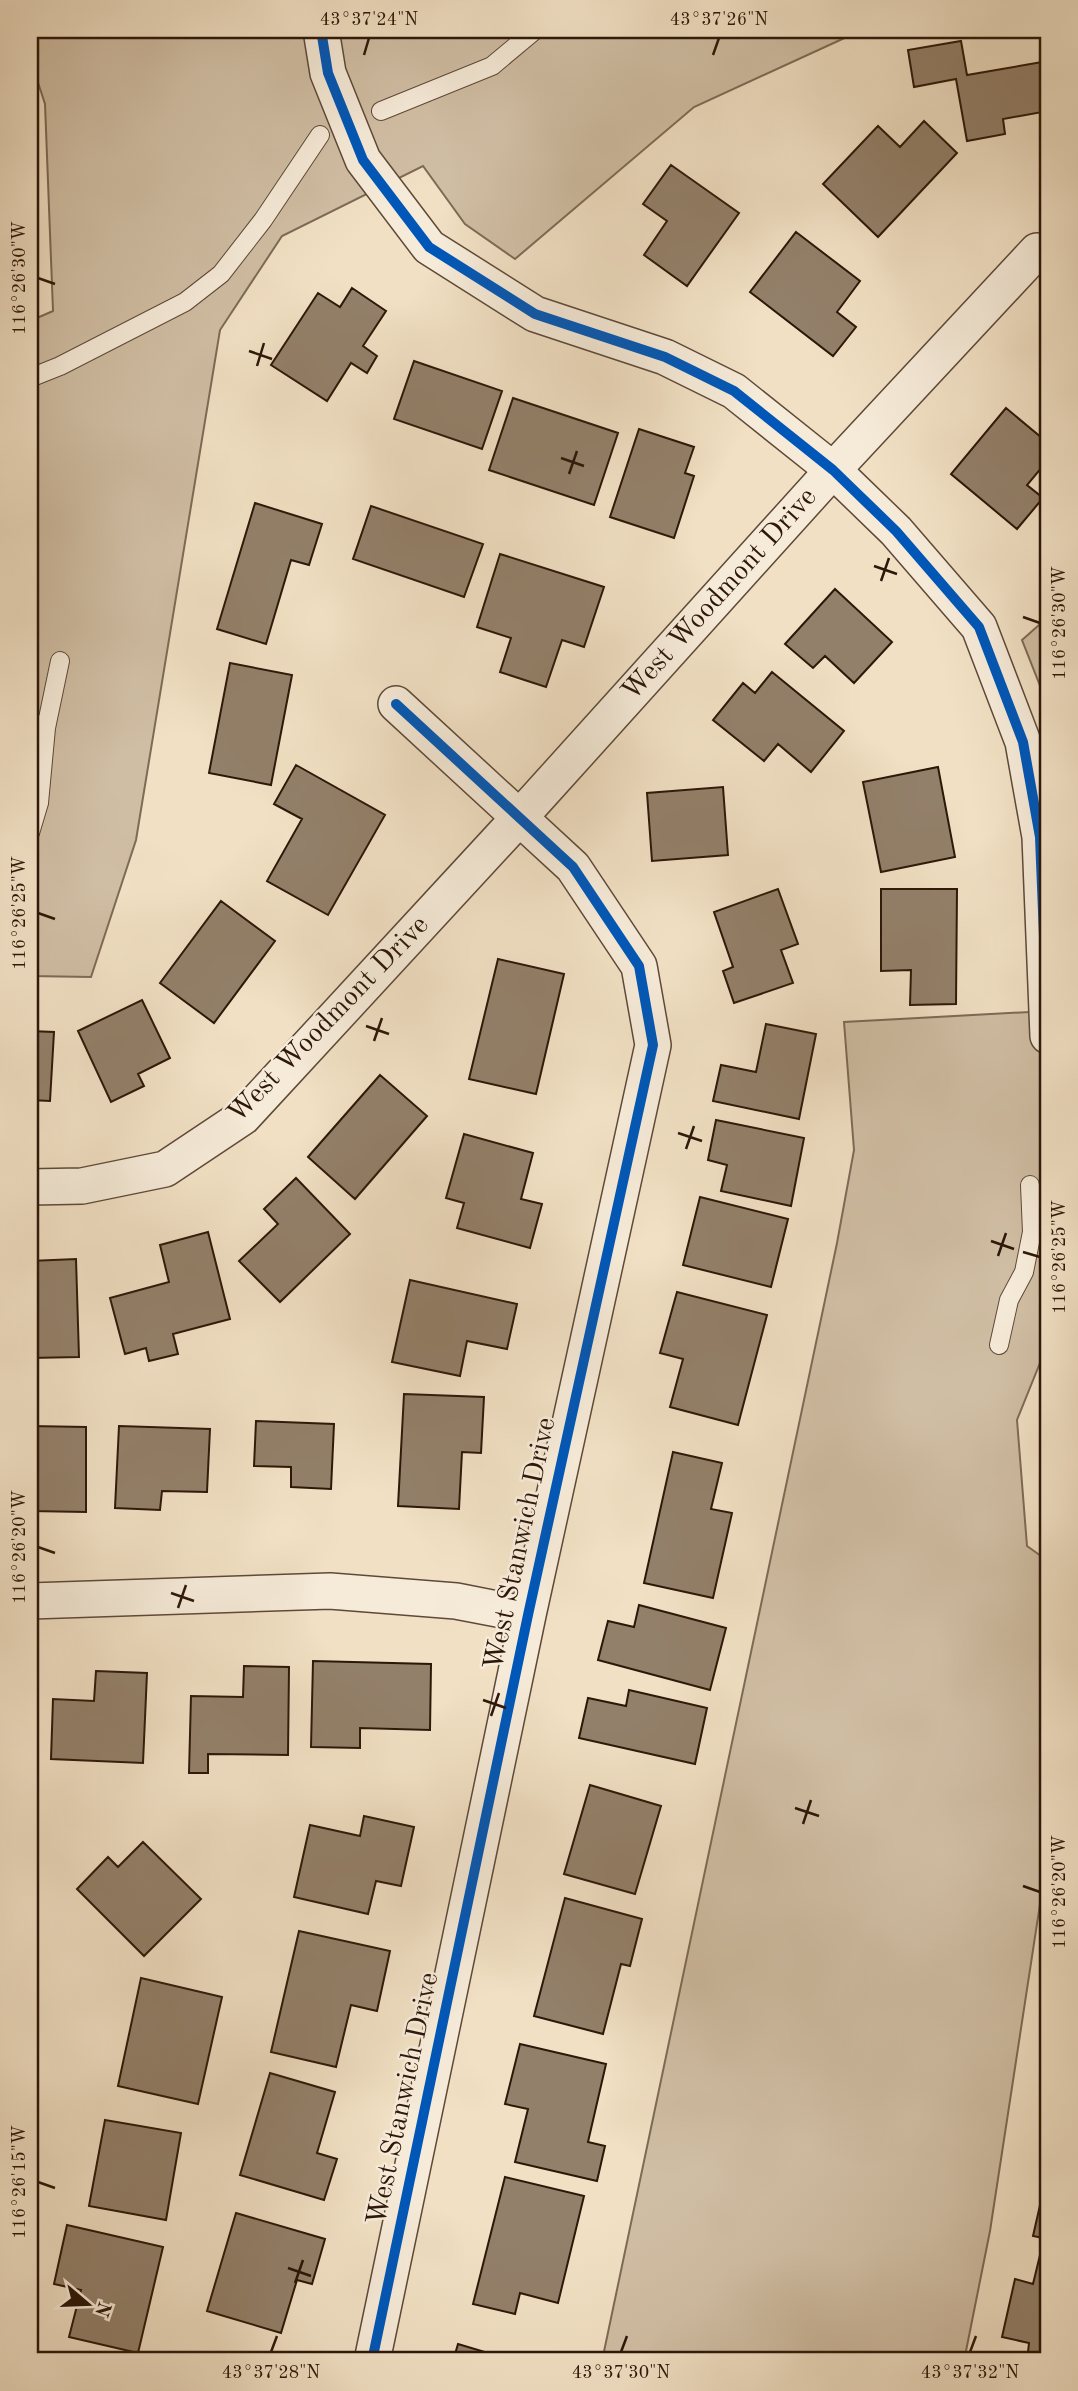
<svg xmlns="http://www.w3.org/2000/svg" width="1078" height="2391" viewBox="0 0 1078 2391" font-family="'Old Standard TT',serif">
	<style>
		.green { fill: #d0bea4; stroke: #7e6a56; stroke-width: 2 }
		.building { fill: #93806a; stroke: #2d1709; stroke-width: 2 }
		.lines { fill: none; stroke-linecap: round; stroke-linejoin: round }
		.service-casing { stroke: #5e4938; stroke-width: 20 }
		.minor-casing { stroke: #5e4938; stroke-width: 38 }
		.service { stroke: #f6ebd9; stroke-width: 18 }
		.minor { stroke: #f6ebd9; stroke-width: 35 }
		.cycleway-casing { stroke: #f6ebd9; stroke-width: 15 }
		.cycleway { stroke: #0057b8; stroke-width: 10 }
		.ticks { fill: none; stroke: #2d1709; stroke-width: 2.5 }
		.labels { text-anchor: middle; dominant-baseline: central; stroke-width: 5; stroke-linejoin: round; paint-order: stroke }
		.street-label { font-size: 28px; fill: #2d1709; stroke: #f6ebd9 }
		.neatline { fill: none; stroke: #2d1709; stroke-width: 2.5 }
		.ticks-label { font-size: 18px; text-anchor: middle; fill: #2d1709 }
	</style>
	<rect width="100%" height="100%" fill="#f1e0c4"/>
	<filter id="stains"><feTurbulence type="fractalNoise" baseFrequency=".00286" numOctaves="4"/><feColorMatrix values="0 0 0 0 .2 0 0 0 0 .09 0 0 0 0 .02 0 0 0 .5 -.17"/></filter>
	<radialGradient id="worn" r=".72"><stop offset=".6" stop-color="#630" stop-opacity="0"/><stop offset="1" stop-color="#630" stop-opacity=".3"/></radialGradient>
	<path class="green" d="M30,30H862L694,107L515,259L465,224L423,166L282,236L220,330L136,840L91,977L30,976V321L53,311L45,104L30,58Z
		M1048,617V706L1022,640Z
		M1048,1011V1343L1017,1420L1027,1546L1048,1561V1852L990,2231L964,2361H602L837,1243L854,1150L844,1022Z"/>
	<path class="building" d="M961,41L967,75L1048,61V111L1003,119L1005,134L967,141L956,79L914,87L908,50Z
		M924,121L957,153L878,237L823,184L878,126L900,147Z
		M671,165L739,213L687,286L644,255L667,221L643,204Z
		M796,232L860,281L837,312L856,327L833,356L750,292Z
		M352,288L386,311L363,346L377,356L367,373L351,363L327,401L271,365L318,293L340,307Z
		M414,361L502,391L482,449L394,419Z
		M513,398L618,433L594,505L489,470Z
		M1006,408L1048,443V460L1027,485L1043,498L1017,529L951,474Z
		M639,429L694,447L685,473L694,476L674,538L610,517Z
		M255,503L322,524L309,565L291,560L266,644L217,629Z
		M371,506L483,544L464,597L353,559Z
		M500,554L604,587L584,647L562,640L546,687L500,672L511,638L477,627Z
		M835,589L892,642L854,683L825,656L813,668L785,644Z
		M230,663L292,675L271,785L209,773Z
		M772,672L844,731L811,772L778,744L764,761L713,720L743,683L755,693Z
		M296,765L385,815L328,915L267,881L302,819L274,804Z
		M938,767L955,857L881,872L863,782Z
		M723,787L728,855L652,861L647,793Z
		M778,889L798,944L781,950L793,983L734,1003L723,971L733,967L714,912Z
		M881,889H957L956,1004L910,1005L911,970L881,971Z
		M221,901L275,941L214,1023L160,983Z
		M498,959L564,974L536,1094L469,1079Z
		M142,1000L170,1058L138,1074L144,1086L111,1102L78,1031Z
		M766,1024L816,1034L799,1119L713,1101L721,1065L756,1072Z
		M30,1031L54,1032L50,1101L30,1100Z
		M380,1075L427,1116L355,1199L308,1157Z
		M716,1120L804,1138L791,1206L721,1191L727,1165L708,1160Z
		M464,1134L533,1153L521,1199L542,1204L530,1248L457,1228L464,1203L446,1198Z
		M296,1178L350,1234L280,1302L239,1261L278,1224L264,1209Z
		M700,1197L788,1219L771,1287L683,1265Z
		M208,1232L230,1319L173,1334L178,1354L149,1361L146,1348L125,1354L110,1298L169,1282L160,1245Z
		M76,1259L79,1357L30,1358V1261Z
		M410,1280L517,1304L507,1349L467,1341L460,1376L392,1362Z
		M677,1292L767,1315L738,1425L670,1407L683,1359L660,1353Z
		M404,1394L484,1397L481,1453L462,1452L459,1509L398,1506Z
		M256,1421L334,1424L331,1489L291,1487V1467L254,1466Z
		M30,1426L86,1427V1512L30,1511Z
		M119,1426L210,1429L207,1492L162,1491L160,1510L115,1508Z
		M673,1452L722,1463L711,1509L732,1513L713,1598L644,1583Z
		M639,1605L726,1628L710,1690L598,1660L608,1621L634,1627Z
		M313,1661L431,1664L430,1730L360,1728V1748L311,1747Z
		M244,1666L289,1667L288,1755L208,1754V1773H189L191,1696L243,1697Z
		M96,1671L147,1673L143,1763L51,1759L53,1699L94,1701Z
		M629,1690L707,1708L695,1764L579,1738L588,1698L626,1706Z
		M590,1785L661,1806L635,1894L564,1874Z
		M364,1816L414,1827L401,1886L376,1881L368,1914L294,1897L310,1825L360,1836Z
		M143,1842L201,1899L144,1956L77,1889L108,1857L118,1867Z
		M565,1898L642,1919L630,1966L621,1964L603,2034L534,2016Z
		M299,1931L390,1951L377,2011L351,2005L336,2067L271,2052Z
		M141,1978L222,1997L198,2104L118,2086Z
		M520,2044L606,2064L588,2142L605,2146L597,2181L515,2162L528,2109L505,2104Z
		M270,2073L335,2092L317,2153L337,2159L324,2200L240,2175Z
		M105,2120L181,2133L166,2220L89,2206Z
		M1048,2170V2239L1033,2236Z
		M505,2177L584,2196L558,2303L520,2293L515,2314L473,2304Z
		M236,2213L325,2239L312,2284L297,2280L281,2333L207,2311Z
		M67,2225L163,2247L138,2353L69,2337L81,2290L54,2284Z
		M1040,2255L1048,2257V2361H1027L1029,2343L1002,2337L1015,2279L1033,2284Z
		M458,2344L515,2361H453Z"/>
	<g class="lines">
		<defs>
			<path id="service" d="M381,111L492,66L535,30
				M30,378L60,366L185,302L221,274L263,220L320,135
				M30,719L34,723L35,747
				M30,833L39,803L46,728L60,661
				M999,1345L1009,1300L1024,1272L1032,1232L1030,1185"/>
			<path id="minor" d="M321,30L328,73L363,160L429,247L535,314L665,357L734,391L833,470L896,531L979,627L1023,742L1040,837L1048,1036
				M30,1187L82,1186L165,1169L243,1117L519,818L833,470L1037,251
				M30,1601L330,1591L456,1601L528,1615
				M372,2361L528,1615L653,1045L639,966L573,867L396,704"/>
		</defs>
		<use href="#service" class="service-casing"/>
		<use href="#minor" class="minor-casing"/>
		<use href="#service" class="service"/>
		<use href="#minor" class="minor"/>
		<defs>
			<path id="cycleway" d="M321,30L328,73L363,160L429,247L535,314L665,357L734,391L833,470L896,531L979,627L1023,742L1040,837L1048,1036
				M372,2361L528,1615L653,1045L639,966L573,867L396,704"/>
		</defs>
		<use href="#cycleway" class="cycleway-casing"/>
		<use href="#cycleway" class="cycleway"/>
	</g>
	<path class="ticks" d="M364,55L369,38M713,55L719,38M38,278L55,284M249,351L272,359M257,366L264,343M561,458L584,466M569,474L577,451M874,566L897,574M881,581L889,558M1023,617L1040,623M38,913L55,919M366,1026L389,1034M374,1041L382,1018M678,1133L702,1141M686,1149L694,1126M991,1241L1014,1249M1023,1252L1040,1257M998,1256L1006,1233M38,1547L55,1553M171,1593L194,1601M178,1608L186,1585M483,1700L506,1708M491,1716L499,1693M795,1808L819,1816M803,1824L811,1800M1023,1886L1040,1892M38,2182L55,2188M288,2268L311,2276M295,2283L303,2260M271,2352L277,2336M621,2352L627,2336M970,2352L976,2336"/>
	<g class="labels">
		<g class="street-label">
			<text transform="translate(720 595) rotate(-48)">West Woodmont Drive</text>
			<text transform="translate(329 1020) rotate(-46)">West Woodmont Drive</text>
			<text transform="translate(521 1544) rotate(-78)">West Stanwich Drive</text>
			<text transform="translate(404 2099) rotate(-78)">West Stanwich Drive</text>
		</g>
	</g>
	<rect width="1078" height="2391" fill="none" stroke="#f1e0c4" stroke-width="77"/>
	<g transform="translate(88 2304) rotate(109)" stroke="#f6ebd9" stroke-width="5" paint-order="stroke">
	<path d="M0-5L12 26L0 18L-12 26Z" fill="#2d1709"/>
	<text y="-10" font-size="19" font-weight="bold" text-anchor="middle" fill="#2d1709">N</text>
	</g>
	<rect x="38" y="38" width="1002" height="2314" class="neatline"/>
	<g class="ticks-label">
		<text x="369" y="25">43°37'24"N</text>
		<text x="719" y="25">43°37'26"N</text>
		<text transform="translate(19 278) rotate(-90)" y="6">116°26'30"W</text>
		<text transform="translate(1059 623) rotate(-90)" y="6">116°26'30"W</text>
		<text transform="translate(19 913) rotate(-90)" y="6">116°26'25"W</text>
		<text transform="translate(1059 1257) rotate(-90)" y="6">116°26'25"W</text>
		<text transform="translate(19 1547) rotate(-90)" y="6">116°26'20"W</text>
		<text transform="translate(1059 1892) rotate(-90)" y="6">116°26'20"W</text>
		<text transform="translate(19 2182) rotate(-90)" y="6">116°26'15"W</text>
		<text x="271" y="2378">43°37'28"N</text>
		<text x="621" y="2378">43°37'30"N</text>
		<text x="970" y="2378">43°37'32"N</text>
	</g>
	<rect width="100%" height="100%" filter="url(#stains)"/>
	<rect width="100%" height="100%" fill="url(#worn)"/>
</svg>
